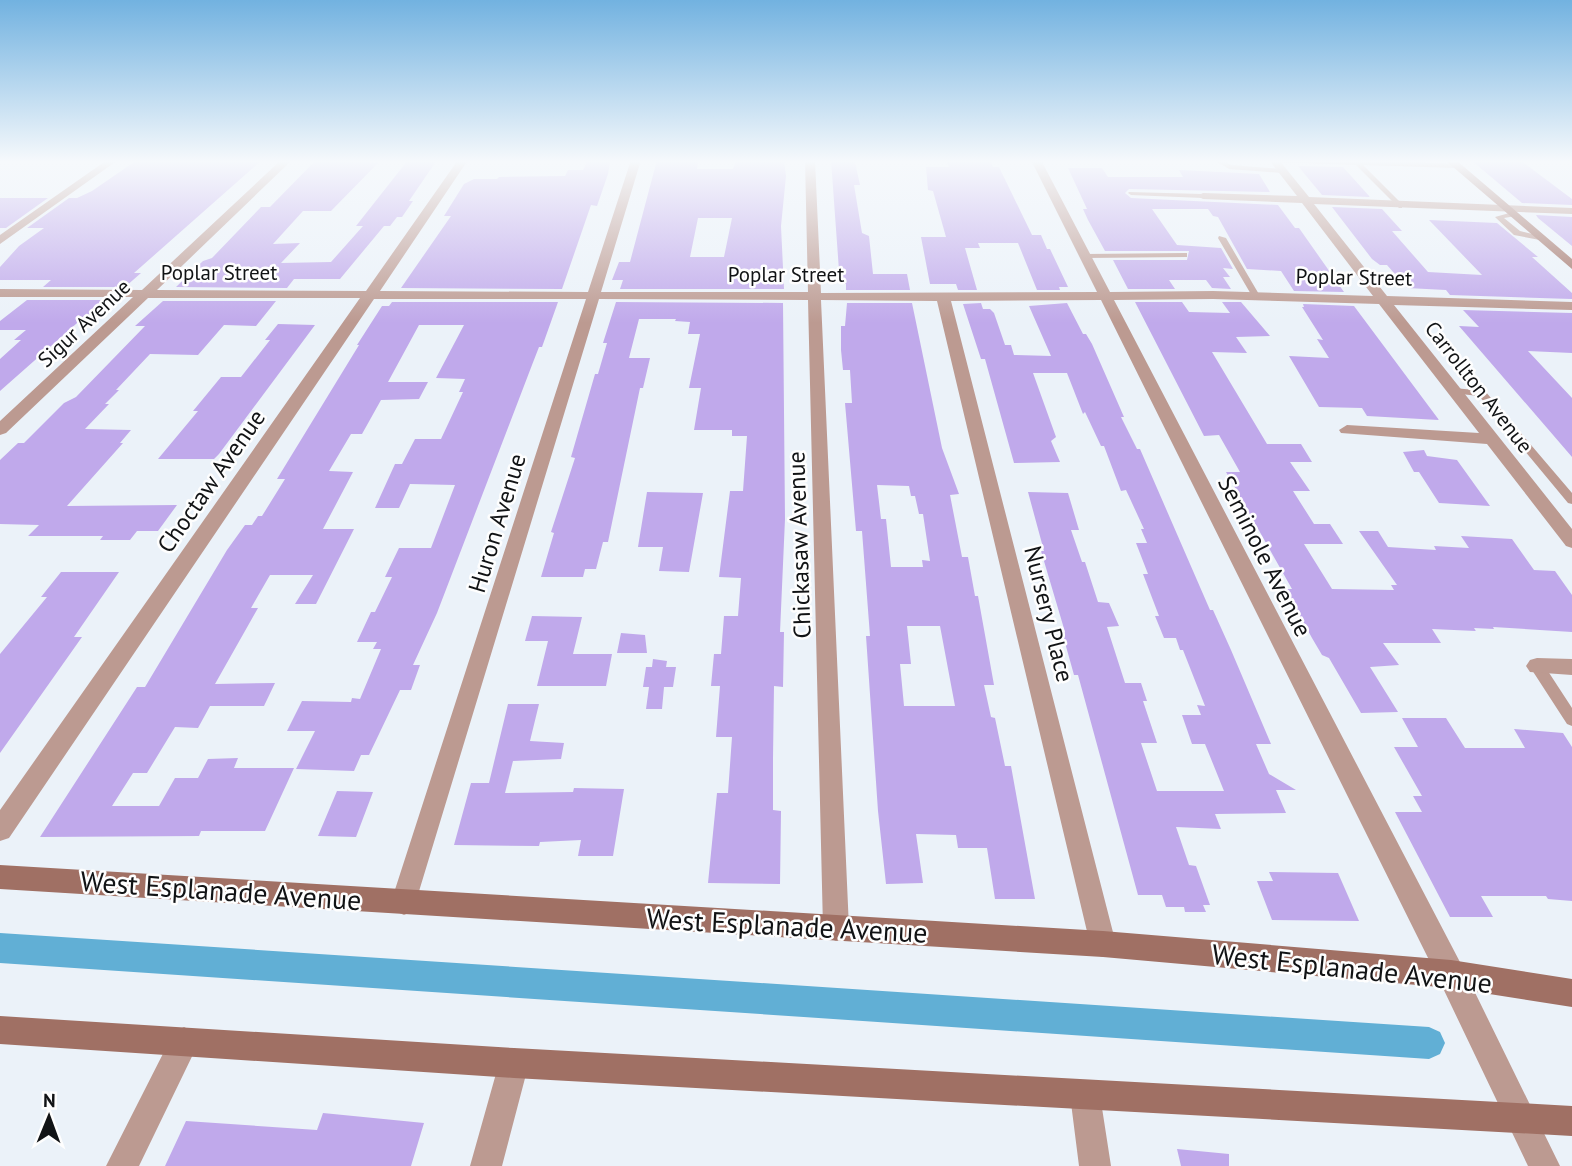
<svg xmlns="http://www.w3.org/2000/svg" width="1572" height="1166" viewBox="0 0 1572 1166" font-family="'PT Sans',sans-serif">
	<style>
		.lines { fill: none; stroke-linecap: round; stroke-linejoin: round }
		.canal { fill: #61afd5; fill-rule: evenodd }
		.building { fill: #c0a9eb; fill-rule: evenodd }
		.service { fill: #bc9a91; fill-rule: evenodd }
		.minor { fill: #bc9a91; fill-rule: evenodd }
		.secondary { fill: #a07064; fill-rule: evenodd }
		.labels { text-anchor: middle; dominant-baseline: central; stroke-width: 5; stroke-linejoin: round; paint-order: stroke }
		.far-street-label { font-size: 21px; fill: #111315; stroke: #fefefe }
		.street-label { font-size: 24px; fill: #111315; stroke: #fefefe }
		.near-street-label { font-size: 28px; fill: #111315; stroke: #fefefe }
	</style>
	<rect width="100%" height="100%" fill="#ebf2f9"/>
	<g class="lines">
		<path class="canal" d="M0,933L1429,1027L1440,1032L1445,1043L1440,1054L1429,1059L0,963Z"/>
	</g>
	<path class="building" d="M137,160H262L134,273H141L125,287H43L51,280H0V267L19,246L44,228H27L69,198H77L92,191Z
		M316,160L378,163L331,211H303L273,244L300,243L281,263L331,262L363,226H356L408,160H437L409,201H413L402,217H397L390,226H384L340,279H294L287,288L176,287L203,261L212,258L261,207H270Z
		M588,160L610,162L608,174L597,206L591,205L562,289L401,288L451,216H444L464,184L474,179H497L499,177L565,176L568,170H583Z
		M657,160L698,161L697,169H733L736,160H784L786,176L781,226L784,289H620L623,280H612L619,262H630ZM698,218H732L724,257H690Z
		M831,160L855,162L860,185H854L862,233L869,236L873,274H907L910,290H846V284H840Z
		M946,160H990L993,167H999L1032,235H1041L1047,249H1050L1068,287H1059L1060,290H1037L1018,243H978L980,248H965L977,290H958L956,284H930L921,237H946L933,191L928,190L926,167H949Z
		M1471,160H1520L1572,199V205L1522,203Z
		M1298,166L1343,167L1370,197L1322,195Z
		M1068,168H1102L1108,177H1183L1179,170L1259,174L1270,192L1129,189L1125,193L1131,198L1278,205L1295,228H1299L1344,292L1294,291L1281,271L1247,269L1218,217L1213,216L1208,209H1152L1177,245L1221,248L1233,269L1223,268L1230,277H1223L1231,289L1212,288L1206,280H1169L1175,289H1128L1113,260H1187L1189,251H1105L1088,220L1083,209H1087Z
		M0,198H48L6,228H0Z
		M1332,207L1382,209L1402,231H1392L1428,272L1482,275L1429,220L1497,223L1538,257H1532L1572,293V299L1450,295L1446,290L1407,288L1387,265H1380L1372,259Z
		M1536,215L1572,217V246L1538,218Z
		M27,300H111L92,316H85L0,391V359L21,340H14L26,330H0V321Z
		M163,301H276L256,326L224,325L198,355L150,354L116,390H119L105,404H109L85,429L131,430L120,443H123L67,506L177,505L158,531H137L130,540H100L103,536H28L39,525L0,524V460L18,443H24L64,403L76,397L145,326H135Z
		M392,302H558L542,347H539L532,365L437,613L413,665H420L411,690H400L369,755H361L354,771L296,769L315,731H287L302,701L351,702L352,698L360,699L381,649H373L377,642H357L371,612H375L392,577H385L399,548H431L455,485L410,484L399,508H375L395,464H402L415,439H441L463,392H459L465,379L436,378L464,325H419L388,382H428L419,399L381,400L362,434H351L329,471L353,472L323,529H354L316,604H295L313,575H270L251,608H258L215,684L275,683L264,706H210L198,728L175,727L147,773H133L112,806H159L175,778H198L208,759L238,758L234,768H294L265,831H201L199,836L40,837L137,687H145L227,550L245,525H252L258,516H262L285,479H277L359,345H357L382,306H389Z
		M616,302L783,303L785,519L780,632H784L783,687L774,686L773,758V810L781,811L780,884L708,883L717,793H728L732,737H716L720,686H711L714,654H721L724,616H738L741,578L719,577L730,491H743L747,436H732V430H694L701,388H689L700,334H688L690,322L675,321L676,319H639L629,358H650L643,388H640L608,542H603L596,569H585L583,577H541L554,533L551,532L575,458L571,457L595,374H598L607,343H603Z
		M1135,302H1182L1189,312L1230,313L1222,302H1241L1270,336L1236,337L1247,353L1212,352L1267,444H1301L1312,462H1290L1310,491H1293L1314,524H1330L1343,544H1304L1332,589L1394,590L1391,585H1397L1359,531H1378L1388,547L1436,550L1434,546L1469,548L1461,536L1512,539L1534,570L1555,571L1572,595V632L1493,627L1494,629L1474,628L1476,631L1432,629L1441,643H1383L1399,665L1370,667L1398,712L1361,713L1329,658L1322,655L1312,638L1285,589H1292L1226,472H1240L1219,435L1204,436Z
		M847,303H912L942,448L959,494L950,495L962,557H968L975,596H978L994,685H984L991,717L995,718L1005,766H1011L1035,899H995L987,848H958L956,835L916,834L923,883L886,884L878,811L866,636H870L862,531H856L845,403H852L850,370H843L841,350V326H845ZM877,485L909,486L911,496H915L919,514H923L930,561L922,560L923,567H891L886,519H881ZM907,626H940L955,706H904L900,664H911Z
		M981,303L983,309H990L994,313L1005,345H1011L1014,355L1051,356L1029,306L1067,303L1083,334H1086L1092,344L1124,417H1121L1137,449H1140L1210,610H1213L1231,650L1271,744H1256L1269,774L1296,790H1276L1286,813L1215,814L1221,829L1176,827L1189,865L1196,866L1210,905H1203L1206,912H1185L1184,907H1166L1162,895H1138L1078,675H1074L1062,632H1065L1041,551H1044L1028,492L1068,493L1079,530H1071L1082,562H1085L1098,602L1109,603L1119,626L1107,627L1125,683H1141L1147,701H1143L1157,743H1141L1157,791H1224L1205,744H1192L1182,715H1201L1197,705L1205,706L1183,650H1180L1176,638H1164L1155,616H1159L1143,574H1148L1136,543H1147L1141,529H1144L1126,490L1121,491L1104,446H1101L1085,412L1083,414L1067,373H1033L1056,437L1051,441L1060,462L1014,463L985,359H981L963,304Z
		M1303,304L1354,306L1439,420L1367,416L1362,408L1319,407L1289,356L1329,358L1317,339L1323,340L1302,307H1304Z
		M1463,310L1572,313V353L1528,351L1572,398V457L1459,326L1479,327Z
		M278,324L315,325L219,454L214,459H158L198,411H193L221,377H241L270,340H265Z
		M1424,450L1427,456L1457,460L1490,506L1439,503L1419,472H1414L1403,452Z
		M647,492L703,493L689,572L659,571L663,547H638Z
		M61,572H119L74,637H82L0,753V654L47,597H41Z
		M532,616L582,617L573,654H612L606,686H537L548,641H525Z
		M621,633L645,635L647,653H617Z
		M653,659L667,661L666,667H676L673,687H664L662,709H646L649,687H643L646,667H652Z
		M508,704H539L530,741L564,743L561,759L513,761L505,793L573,792L574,788L624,789L613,856H578L581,840L540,842L539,846L454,845L471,783H489Z
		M1402,718H1446L1465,748H1525L1514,729L1563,733L1572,747V901L1548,899L1546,896H1481L1493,917H1450L1395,812H1422L1413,796H1422L1394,747H1418Z
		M337,791L373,792L356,837L318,836Z
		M1269,872L1338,873L1359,921L1272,920L1257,881H1273Z
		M323,1113L424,1123L411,1166H165L186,1121L317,1130Z
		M1177,1149L1229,1154V1166H1181Z"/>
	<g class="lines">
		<path class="service" d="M1214,160H1221L1231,165L1282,169L1285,171L1282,173L1229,169Z
			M1271,160H1357L1457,164L1460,166L1457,168L1363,165L1402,204V208H1399L1356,165L1274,162Z
			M1129,192L1203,194L1207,196L1203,198L1131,195L1128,193Z
			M1513,212L1517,214L1516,216L1504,218L1520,231L1545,237V241L1514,235L1495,217Z
			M1219,236L1226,238L1260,296L1259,298L1252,296L1218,238Z
			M1184,253H1187V257L1085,258L1081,256L1085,254Z
			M1454,388L1485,391L1572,493V504L1568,503L1479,396L1451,393L1449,391Z
			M1537,661L1542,662L1572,708V726L1567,724L1532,670L1530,666L1532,662Z"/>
		<path class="minor" d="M107,160H118L0,244V235Z
			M281,160H292L157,290L366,291L458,160H468L380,291L588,292L631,160H641L601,292H808L805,160H815L821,293L1097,292L1031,160H1041L1110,292L1213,291L1373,296L1302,203L1203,199L1197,196L1203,193L1297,196L1269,160H1279L1309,197L1572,208V214L1314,204L1387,296L1572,302V310L1394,305L1572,529V548L1566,546L1487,444L1341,433L1339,430L1347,425L1479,433L1379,304L1213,299L1114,300L1461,964L1560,1166H1528L1441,984L1101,300L951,301L1116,944L1113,954L1103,957L1093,954L1090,944L937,301L821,300L849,928L845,937L836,941L827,937L823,928L808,300L599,299L413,911L404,915L395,911L391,902L586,299H374L9,838L0,841V810L360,298H148L6,433L0,435V421L133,297H0V289L142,290Z
			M1537,658L1572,659V675L1530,672L1526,666L1530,660Z
			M184,1027L194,1032L199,1042L139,1166H106L174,1032Z
			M514,1048L524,1053L529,1063L502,1166H470L499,1063L504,1053Z
			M1085,1080L1096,1084L1100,1095L1111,1166H1079L1070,1095L1074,1084Z"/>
		<path class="secondary" d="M1445,160H1456L1572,259V269Z
			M0,865L1103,931L1451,960L1572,979V1007L1451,988L1103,957L0,889Z
			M0,1016L514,1048L1572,1106V1136L514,1078L0,1044Z"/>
	</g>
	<linearGradient id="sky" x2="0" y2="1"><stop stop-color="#72b2e0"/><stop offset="0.5" stop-color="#f6f9fc"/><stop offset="1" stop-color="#f6f9fc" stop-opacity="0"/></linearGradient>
	<rect width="1572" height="323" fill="url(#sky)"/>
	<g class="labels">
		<g class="far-street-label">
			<text x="219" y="272">Poplar Street</text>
			<text x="786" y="274">Poplar Street</text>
			<text transform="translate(1354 277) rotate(1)">Poplar Street</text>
			<text transform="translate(84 323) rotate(-43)">Sigur Avenue</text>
			<text transform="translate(1479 387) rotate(52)">Carrollton Avenue</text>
		</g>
		<g class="street-label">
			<text transform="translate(211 481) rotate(-55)">Choctaw Avenue</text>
			<text transform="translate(497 523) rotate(-73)">Huron Avenue</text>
			<text transform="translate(799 545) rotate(-92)">Chickasaw Avenue</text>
			<text transform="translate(1265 556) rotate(63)">Seminole Avenue</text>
			<text transform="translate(1049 614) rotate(76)">Nursery Place</text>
		</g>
		<g class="near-street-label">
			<text transform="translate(221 890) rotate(4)">West Esplanade Avenue</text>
			<text transform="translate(787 925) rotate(3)">West Esplanade Avenue</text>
			<text transform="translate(1352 968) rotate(6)">West Esplanade Avenue</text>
		</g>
	</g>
	<g transform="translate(49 1117) rotate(1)" stroke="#fefefe" stroke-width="5" paint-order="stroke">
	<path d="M0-5L12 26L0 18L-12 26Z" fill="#111315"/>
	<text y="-10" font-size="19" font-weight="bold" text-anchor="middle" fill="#111315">N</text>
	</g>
</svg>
